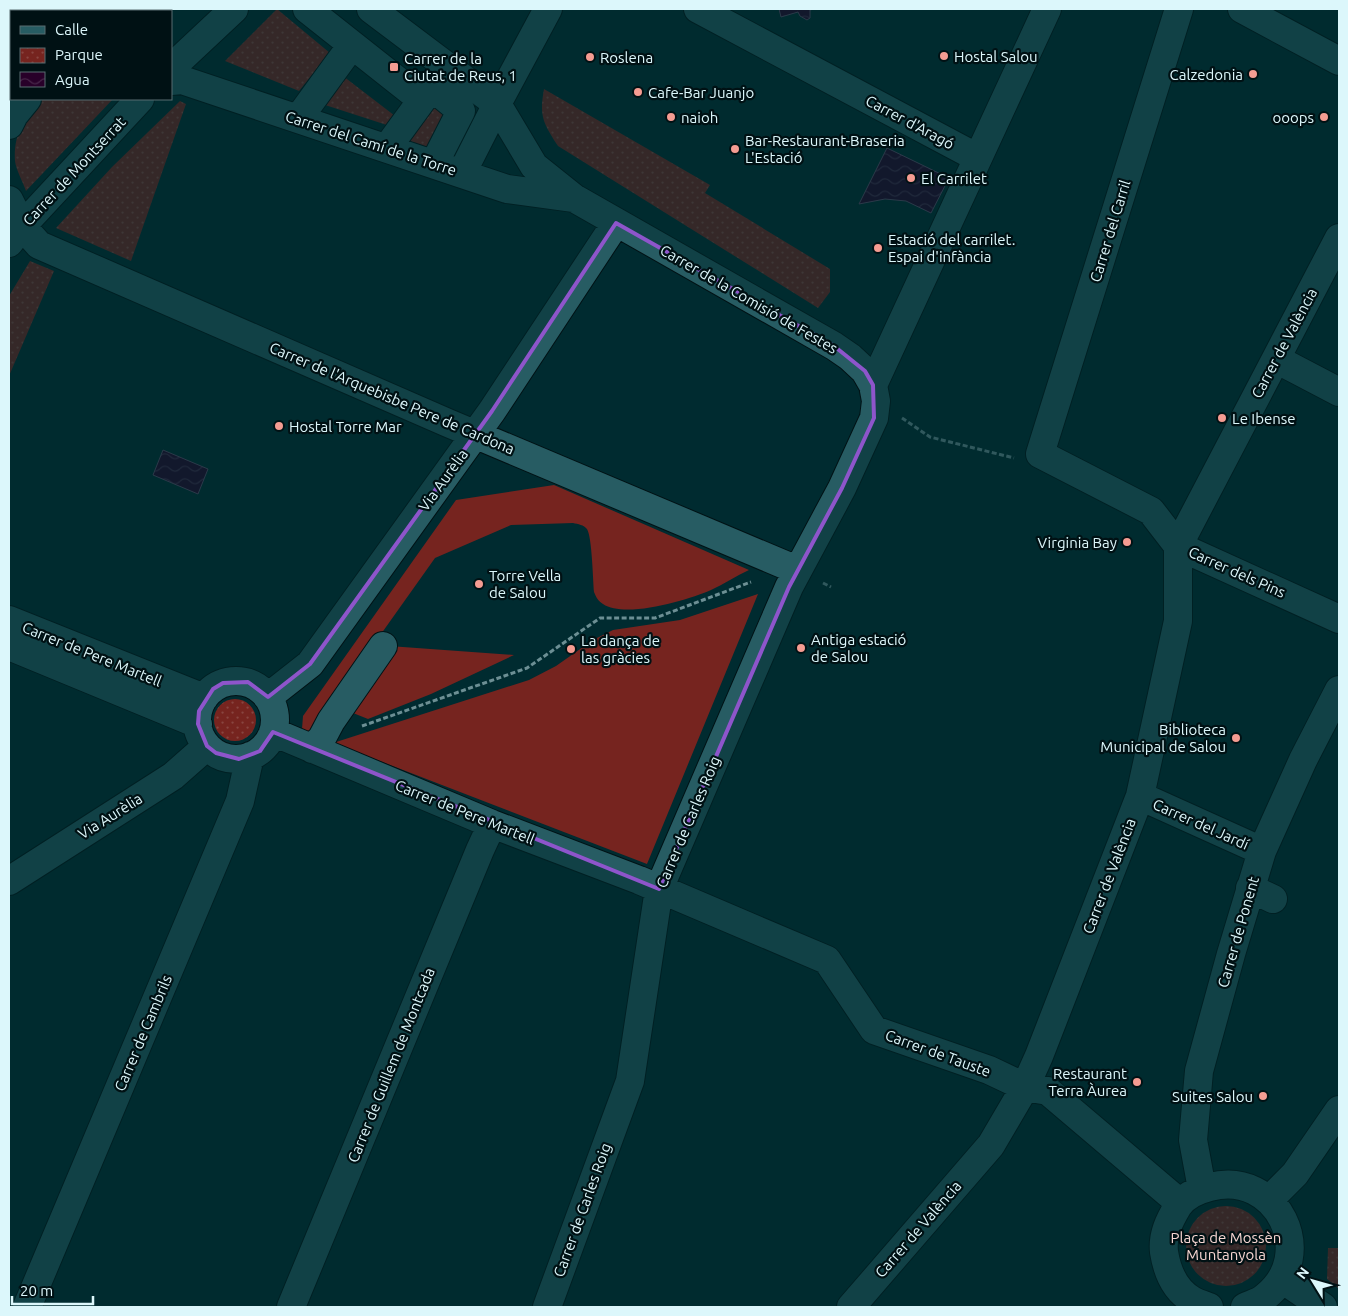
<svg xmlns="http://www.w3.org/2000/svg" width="1348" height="1316" viewBox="0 0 1348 1316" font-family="Ubuntu,sans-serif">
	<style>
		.grass { fill: #76241f }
		.park { fill: url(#park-dots) }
		.water { fill: url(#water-waves); stroke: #5e4a68 }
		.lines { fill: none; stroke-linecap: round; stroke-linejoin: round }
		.minor-casing { stroke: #001215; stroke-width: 30 }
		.path { stroke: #6c8f94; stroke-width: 3; stroke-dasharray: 5 2.5; stroke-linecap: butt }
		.minor { stroke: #275c63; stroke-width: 28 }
		.marked { fill: none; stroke: #8e55cb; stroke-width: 4; stroke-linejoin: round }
		.poi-dot { fill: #f59c92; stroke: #001114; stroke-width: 2 }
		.labels { text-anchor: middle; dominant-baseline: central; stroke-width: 4.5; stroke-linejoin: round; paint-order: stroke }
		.poi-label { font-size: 15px; fill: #dcf7fb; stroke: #001114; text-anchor: start }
		.street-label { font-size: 15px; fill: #dcf7fb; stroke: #001114 }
		.park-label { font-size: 15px; fill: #f6d6d2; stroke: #001114 }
	</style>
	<defs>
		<pattern id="park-dots" width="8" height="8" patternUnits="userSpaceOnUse" patternTransform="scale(1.25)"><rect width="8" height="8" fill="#76241f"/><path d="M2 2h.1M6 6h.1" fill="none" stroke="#894540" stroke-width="1.8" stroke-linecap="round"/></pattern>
		<pattern id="water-waves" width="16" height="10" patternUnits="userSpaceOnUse" patternTransform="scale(1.25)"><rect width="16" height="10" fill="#280029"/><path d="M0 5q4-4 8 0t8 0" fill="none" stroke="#472649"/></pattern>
	</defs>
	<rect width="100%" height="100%" fill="#002b30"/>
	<path class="grass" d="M554,485L749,570C736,576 724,584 711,590C688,600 625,619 603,604C598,601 596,597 594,592C593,580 592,537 587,529C584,525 578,524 573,523L511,525L435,558L310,734L302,729L303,716L456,500Z
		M758,594L647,864L333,743L529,680L556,666L593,640L613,630L680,620Z
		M389,646L514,655L431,694L368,719L343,709Z"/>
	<path class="park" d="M277,9L330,53L299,91L225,61Z
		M343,76L399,119L393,127L322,104Z
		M544,89L710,185L705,193L830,269V292L818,308L558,146C543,123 539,116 544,89Z
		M44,99H113L26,191C23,182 16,170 15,161C13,138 24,110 44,99Z
		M180,101L186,104L131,261L56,228L112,167Z
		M431,103L449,115L424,151L402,140Z
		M30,261L54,271L9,376V296Z
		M214 720a21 21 0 1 1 42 0a21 21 0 1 1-42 0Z
		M1186 1246a40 40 0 1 1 80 0a40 40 0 1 1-80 0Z
		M1328,1248H1339V1289L1327,1279Z"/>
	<path class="water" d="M779,9H814L810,10V18L807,20L800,16L798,12L781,17Z
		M887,148L949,178L931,213L906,201L885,199L859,204Z
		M163,450L208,469L198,494L153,475Z"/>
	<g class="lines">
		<defs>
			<path id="minor" d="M307,9L422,100L447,67
				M371,9L497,104L534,166L574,198L834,346L850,357L865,371L873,385L876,401L874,418L842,488L789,587L659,889L630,1081L547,1307
				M698,9L978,158L1047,9
				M1179,9L1040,454L1151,511L1178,546L1339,619
				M1242,9L1339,61
				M171,68L234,9
				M171,81L182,80L507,189L574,198
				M432,87L461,111L434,164
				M298,119L352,45
				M9,125L14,115L27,99
				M387,148L422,100
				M462,173L497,104L548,9
				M9,200L22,226L39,245L448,423L797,570
				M9,243L22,226L140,99
				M1276,359L1339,392
				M873,385L978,158
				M9,620L204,698
				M9,646L198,724
				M197 720a39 39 0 1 1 78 0a39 39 0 1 1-78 0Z
				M268,697L310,664L492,411L616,223
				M273,732L492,824L639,880L827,960L874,1030L989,1070L1025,1087L1048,1091L1180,1203
				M312,749L322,738L331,721L383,646
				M1140,796L1262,851
				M9,881L173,776L207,746
				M1250,888L1273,899
				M1202,1189L1193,1140L1199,1071L1231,954L1262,851L1303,760L1339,690
				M1269,1200L1295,1174L1339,1110
				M1282,1279L1323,1307
				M27,1307L240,801L250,756
				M291,1307L480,850L492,824
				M851,1307L991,1145L1025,1087L1039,1056L1140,796L1178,621V546L1339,238
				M1209,1307C1204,1305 1197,1303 1192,1300C1175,1290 1167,1271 1164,1252C1162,1235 1169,1221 1178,1206C1185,1196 1198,1190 1210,1187C1277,1169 1319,1255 1265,1297C1260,1302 1251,1304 1245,1307"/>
		</defs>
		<use href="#minor" class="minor-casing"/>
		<path class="path" d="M902,418L930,437L1014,458
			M823,583L831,587
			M362,726L527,668L600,618H655L751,582"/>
		<use href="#minor" class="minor"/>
	</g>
	<path d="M0 0H1348V1316H0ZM616,223L834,346L865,371L873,385L874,418L842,488L789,587L659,889L273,732L260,751L239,759L216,753L207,746L198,724L199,711L213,689L223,683L248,682L268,697L310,664L492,411Z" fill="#002b30" fill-opacity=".55" fill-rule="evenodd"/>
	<path class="marked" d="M616,223L834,346L865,371L873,385L874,418L842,488L789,587L659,889L273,732L260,751L239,759L216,753L207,746L198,724L199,711L213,689L223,683L248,682L268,697L310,664L492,411Z"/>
	<g class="poi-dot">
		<circle cx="944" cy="56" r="5"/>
		<circle cx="590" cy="57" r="5"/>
		<rect x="389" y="62" width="10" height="10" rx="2.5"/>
		<circle cx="1253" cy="74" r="5"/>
		<circle cx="638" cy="92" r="5"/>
		<circle cx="671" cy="117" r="5"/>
		<circle cx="1324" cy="117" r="5"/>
		<circle cx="735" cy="149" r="5"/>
		<circle cx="911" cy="178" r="5"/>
		<circle cx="878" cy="248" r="5"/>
		<circle cx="1222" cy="418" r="5"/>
		<circle cx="279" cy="426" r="5"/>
		<circle cx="1127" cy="542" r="5"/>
		<circle cx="479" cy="584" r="5"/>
		<circle cx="801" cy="648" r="5"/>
		<circle cx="571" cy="649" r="5"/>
		<circle cx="1236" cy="738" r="5"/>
		<circle cx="1137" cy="1082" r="5"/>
		<circle cx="1263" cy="1096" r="5"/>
	</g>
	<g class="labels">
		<g class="poi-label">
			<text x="954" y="56">Hostal Salou</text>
			<text x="600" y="57">Roslena</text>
			<text x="404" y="58">Carrer de la<tspan x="404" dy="17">Ciutat de Reus, 1</tspan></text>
			<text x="1243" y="74" text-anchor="end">Calzedonia</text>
			<text x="648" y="92">Cafe-Bar Juanjo</text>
			<text x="681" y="117">naioh</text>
			<text x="1314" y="117" text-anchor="end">ooops</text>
			<text x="745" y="140">Bar-Restaurant-Braseria<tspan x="745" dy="17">L'Estació</tspan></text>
			<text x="921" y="178">El Carrilet</text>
			<text x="888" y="239">Estació del carrilet.<tspan x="888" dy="17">Espai d'infància</tspan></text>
			<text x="1232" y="418">Le Ibense</text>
			<text x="289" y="426">Hostal Torre Mar</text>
			<text x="1117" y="542" text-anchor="end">Virginia Bay</text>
			<text x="489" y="575">Torre Vella<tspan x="489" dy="17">de Salou</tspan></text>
			<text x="811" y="639">Antiga estació<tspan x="811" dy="17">de Salou</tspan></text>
			<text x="581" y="640">La dança de<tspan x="581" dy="17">las gràcies</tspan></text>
			<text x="1226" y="729" text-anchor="end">Biblioteca<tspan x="1226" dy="17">Municipal de Salou</tspan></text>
			<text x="1127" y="1073" text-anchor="end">Restaurant<tspan x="1127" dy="17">Terra Àurea</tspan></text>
			<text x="1253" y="1096" text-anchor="end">Suites Salou</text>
		</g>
		<g class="street-label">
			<text transform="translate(910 122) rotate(28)">Carrer d'Aragó</text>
			<text transform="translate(371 143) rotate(18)">Carrer del Camí de la Torre</text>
			<text transform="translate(74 171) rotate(-47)">Carrer de Montserrat</text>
			<text transform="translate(1110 231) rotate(-73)">Carrer del Carril</text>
			<text transform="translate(749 299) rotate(30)">Carrer de la Comisió de Festes</text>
			<text transform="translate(1284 343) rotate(-62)">Carrer de València</text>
			<text transform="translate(392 398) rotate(23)">Carrer de l'Arquebisbe Pere de Cardona</text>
			<text transform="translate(443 480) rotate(-54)">Via Aurèlia</text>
			<text transform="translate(1237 572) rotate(24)">Carrer dels Pins</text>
			<text transform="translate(92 654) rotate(22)">Carrer de Pere Martell</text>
			<text transform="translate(465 812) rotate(22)">Carrer de Pere Martell</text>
			<text transform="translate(110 816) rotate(-32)">Via Aurèlia</text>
			<text transform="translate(688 822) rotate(-67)">Carrer de Carles Roig</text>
			<text transform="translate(1201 824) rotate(24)">Carrer del Jardí</text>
			<text transform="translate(1109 876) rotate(-69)">Carrer de València</text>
			<text transform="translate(1238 932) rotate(-74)">Carrer de Ponent</text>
			<text transform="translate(143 1033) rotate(-67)">Carrer de Cambrils</text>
			<text transform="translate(938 1053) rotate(20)">Carrer de Tauste</text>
			<text transform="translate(391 1065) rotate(-68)">Carrer de Guillem de Montcada</text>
			<text transform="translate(582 1210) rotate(-70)">Carrer de Carles Roig</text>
			<text transform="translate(918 1229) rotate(-49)">Carrer de València</text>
		</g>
		<g class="park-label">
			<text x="1226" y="1237">Plaça de Mossèn<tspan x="1226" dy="17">Muntanyola</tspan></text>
		</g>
	</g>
	<rect width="1348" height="1316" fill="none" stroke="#dcf7fb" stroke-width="20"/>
	<rect x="10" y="10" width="162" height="90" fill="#001114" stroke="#586d70"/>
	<rect x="20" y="26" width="25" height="8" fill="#275c63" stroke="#586d70"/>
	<text x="55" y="35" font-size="15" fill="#dcf7fb">Calle</text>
	<rect x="20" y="48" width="25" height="15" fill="url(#park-dots)" stroke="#586d70"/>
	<text x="55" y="60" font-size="15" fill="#dcf7fb">Parque</text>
	<rect x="20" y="72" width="25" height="15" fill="url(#water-waves)" stroke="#586d70"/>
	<text x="55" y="85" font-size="15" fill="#dcf7fb">Agua</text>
	<g transform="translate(1313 1281) rotate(307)" stroke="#001114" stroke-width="4" paint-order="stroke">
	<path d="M0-4L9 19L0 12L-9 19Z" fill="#dcf7fb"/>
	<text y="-8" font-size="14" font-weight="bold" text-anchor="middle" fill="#dcf7fb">N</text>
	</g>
	<path d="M12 1296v8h81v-8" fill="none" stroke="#dcf7fb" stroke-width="2.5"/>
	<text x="20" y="1296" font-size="15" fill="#dcf7fb" stroke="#001114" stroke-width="4" paint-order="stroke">20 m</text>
</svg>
